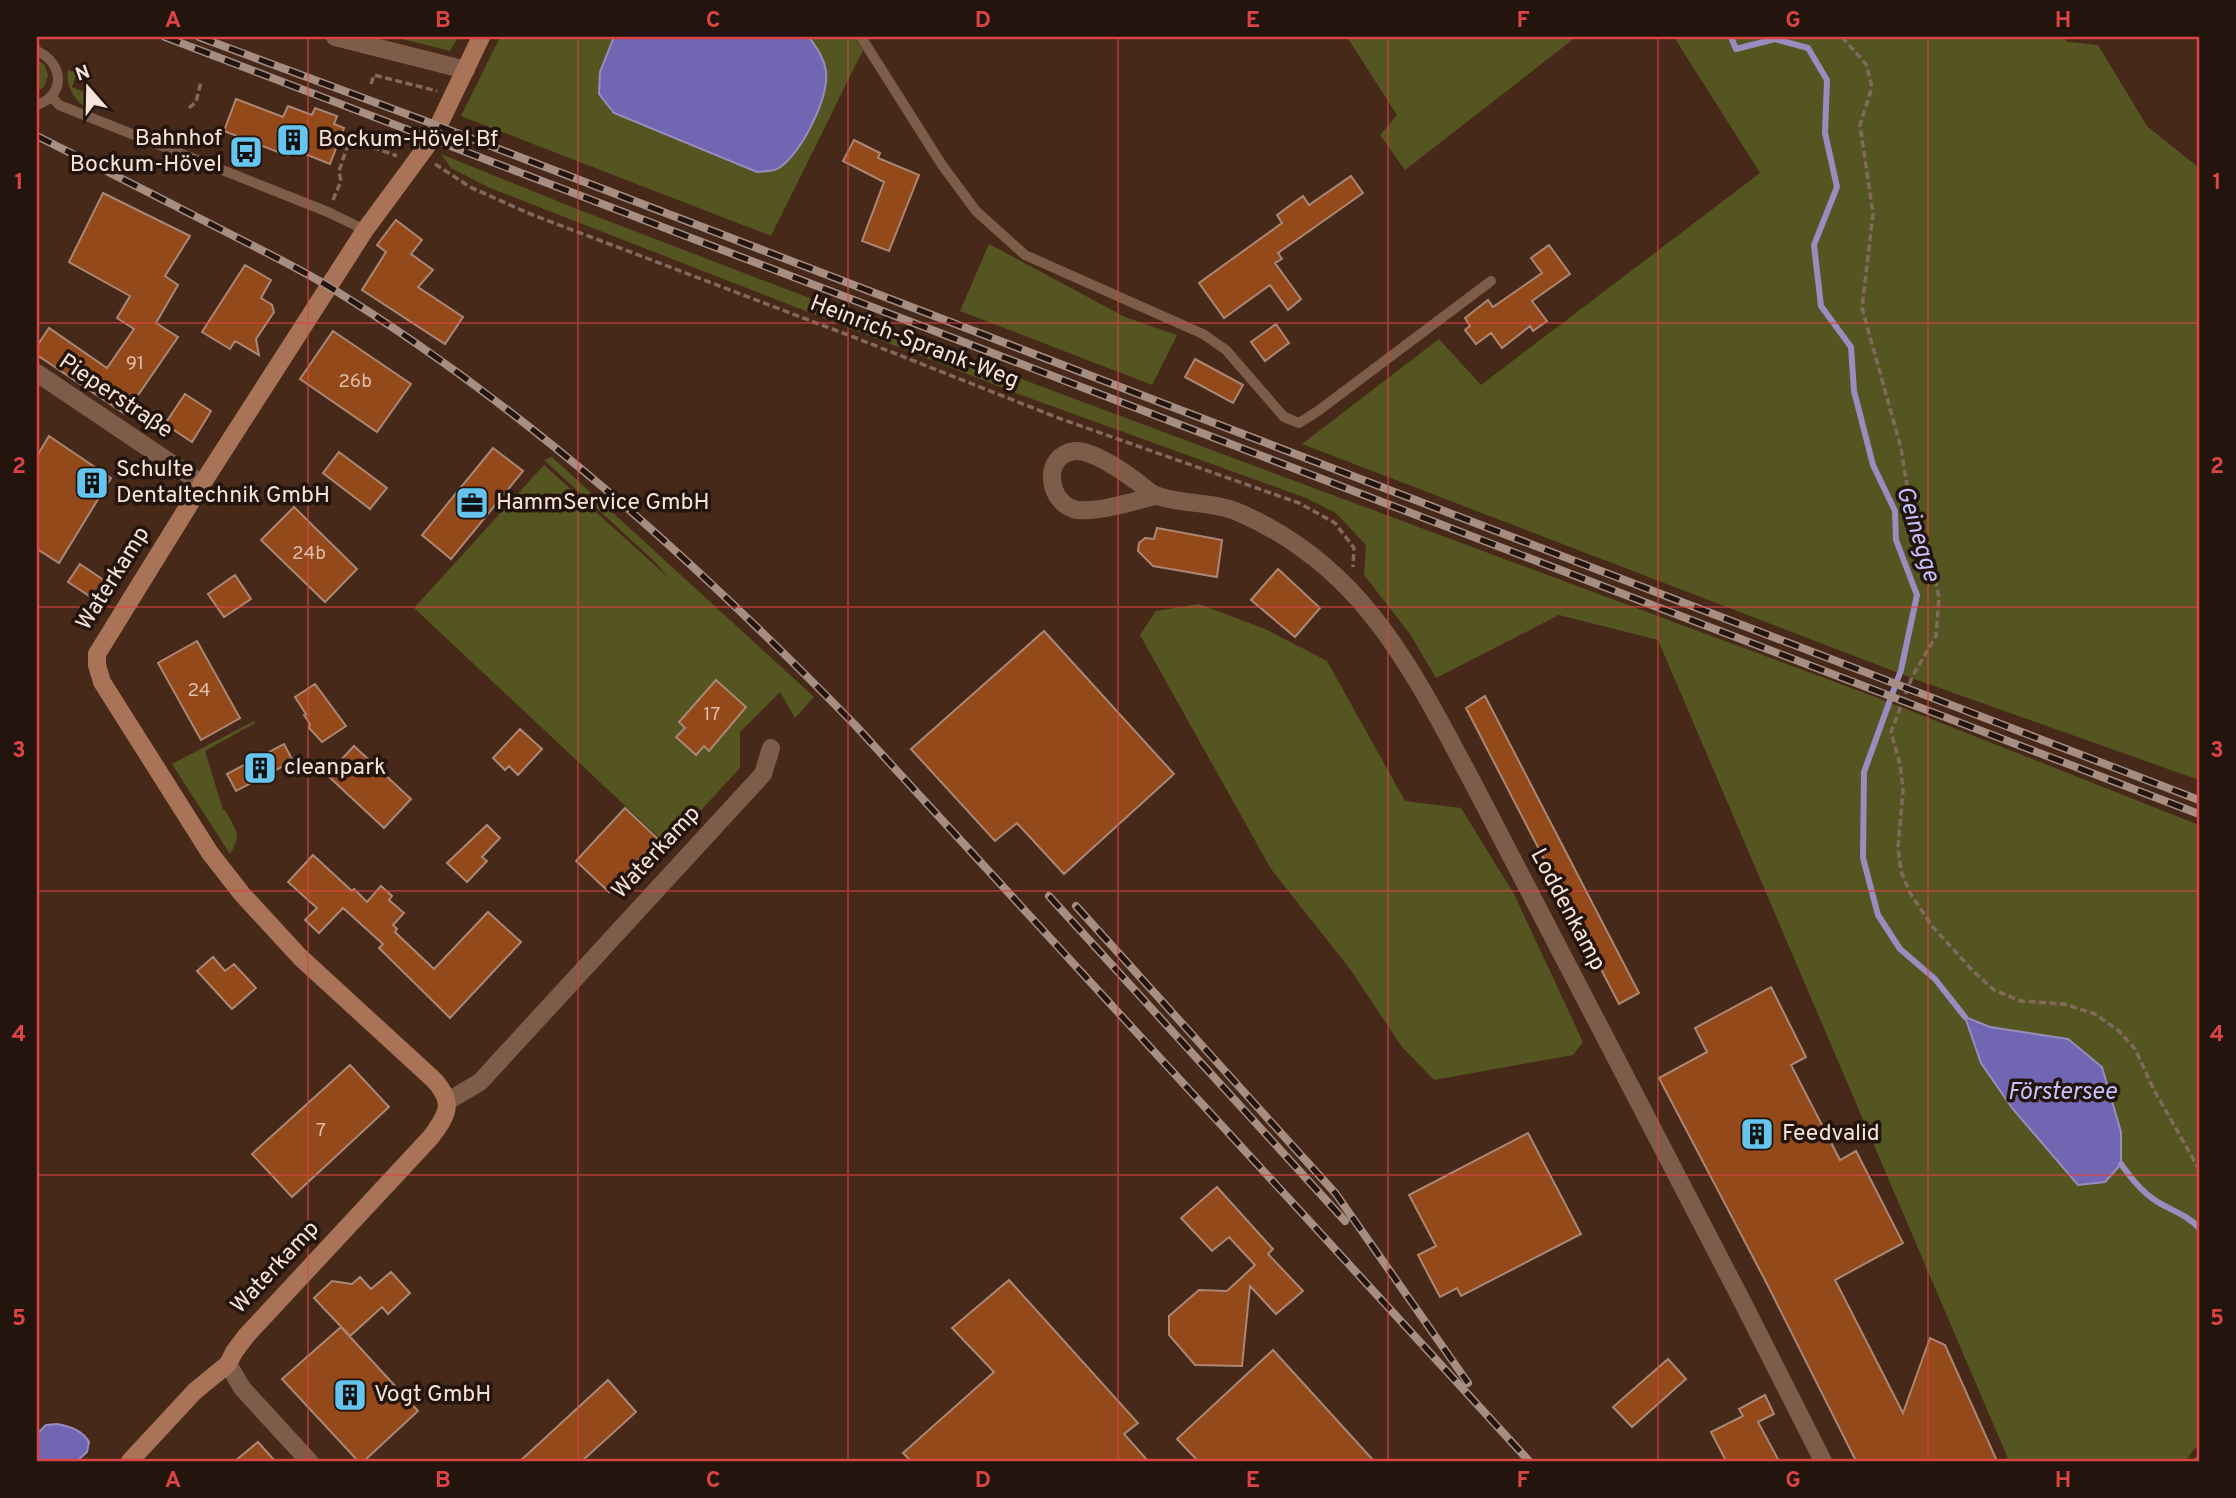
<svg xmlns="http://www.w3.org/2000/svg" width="2236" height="1498" viewBox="0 0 2236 1498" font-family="Overpass,sans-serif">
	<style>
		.green { fill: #555521 }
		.water { fill: #7166b2; stroke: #998cbe; stroke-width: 2 }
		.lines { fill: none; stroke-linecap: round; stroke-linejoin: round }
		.stream { stroke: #998cbe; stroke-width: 6 }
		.building { fill: #94491b; stroke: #aa8775; stroke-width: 2 }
		.path { stroke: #83695b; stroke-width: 3.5; stroke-dasharray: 7 3.5; stroke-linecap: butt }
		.lane { stroke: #7d5c4a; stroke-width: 10 }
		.street { stroke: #7d5c4a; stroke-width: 18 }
		.secondary { stroke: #a87357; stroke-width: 18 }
		.rail-casing { stroke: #a68e82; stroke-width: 8 }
		.rail { stroke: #23150e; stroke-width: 5; stroke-dasharray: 16; stroke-linecap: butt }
		.grid { fill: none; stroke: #db4443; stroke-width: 2; stroke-opacity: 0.55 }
		.labels { text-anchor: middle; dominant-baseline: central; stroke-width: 7; stroke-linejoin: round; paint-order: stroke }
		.number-label { font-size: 19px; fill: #debcaa }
		.poi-label { font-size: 23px; fill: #f7e3d9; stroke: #23150e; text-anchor: start }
		.street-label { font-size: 23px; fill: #f7e3d9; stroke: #23150e }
		.water-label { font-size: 24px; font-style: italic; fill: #c5c0fe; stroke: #23150e }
		.neatline { fill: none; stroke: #db4443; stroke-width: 2.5 }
		.grid-label { font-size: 23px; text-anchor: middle; font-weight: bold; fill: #db4443 }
	</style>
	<rect width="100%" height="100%" fill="#462919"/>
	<path class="green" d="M394,37H458L450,51Z
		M500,37H854L863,50L771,236L461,116Z
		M1347,37H1576L1405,170L1380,135L1397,115Z
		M1674,37H2063L2068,42L2098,45L2147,126L2199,168V780L1917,680L1302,444L1439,339L1481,385L1760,173Z
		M37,60L44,64L48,75L44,87L37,91Z
		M68,70L77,73L72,87L91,95L86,108C74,99 65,86 68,70Z
		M441,154L577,209L1013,376L1878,698L2199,825V1447L2194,1449L2186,1461H2009L1658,640L1559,615L1436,678L1410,634L1364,575L1366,545L1336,513L1306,498L1021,395L490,188L451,168Z
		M989,244L1125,317L1177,335L1152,385L960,311Z
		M552,457L814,697L795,718L780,692L740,732V768L668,846L414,608L544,465L670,579L653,560L544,460Z
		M1199,604L1265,629L1327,661L1405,801L1461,808L1514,894L1583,1042L1573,1055L1434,1080L1402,1047L1350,969L1271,869L1140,635L1156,611Z
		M254,721L255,723L205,751L223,810H225C235,830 243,833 230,854L172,764Z"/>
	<path class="water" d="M614,37H809C817,48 824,58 826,71C829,99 801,153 779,168C773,172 764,171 757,172L614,113L599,94L600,72Z
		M1965,1017L1990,1027L2068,1039L2102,1067L2121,1132V1164L2105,1182L2078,1185L2012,1108L1981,1063Z
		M57,1424C69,1426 83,1431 89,1442L87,1452L77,1461H37L38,1433L46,1425Z"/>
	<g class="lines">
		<path class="stream" d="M1731,37L1736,49L1775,39L1808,48L1827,80L1825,133L1837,187L1814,245L1821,306L1851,347L1854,391L1873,465L1895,511L1896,540L1917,595L1901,670L1864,772L1863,858L1878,915L1900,949L1935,979L1965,1017
			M2121,1164C2131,1178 2141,1191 2156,1201C2170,1210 2188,1215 2199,1228"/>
	</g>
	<path class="building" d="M236,99L283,117L288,106L312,115L315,108L337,116L334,124L344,128L330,164L290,148L288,156L224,131Z
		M854,140L880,153L878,158L919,175L889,251L862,241L884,182L843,161Z
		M1351,176L1363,193L1278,253L1282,259L1275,263L1301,299L1288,310L1270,285L1224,318L1199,283L1282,223L1277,215L1303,196L1309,205Z
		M103,193L190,236L165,276L178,285L156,323L178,337L125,414L37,355V346L49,328L107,368L134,329L117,318L130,296L69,262Z
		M396,220L422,240L411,254L433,270L418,287L463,317L445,344L362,290L386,252L377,245Z
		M1549,245L1570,274L1532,301L1547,321L1533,331L1530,326L1502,348L1491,333L1476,344L1465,330L1470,326L1465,318L1488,300L1493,307L1542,273L1531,258Z
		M245,265L271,280L261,298L272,305L274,312L256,339L259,355L235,341L230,349L202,332Z
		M1276,324L1289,343L1265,361L1251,342Z
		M333,331L411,384L377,432L300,379Z
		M1195,359L1243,385L1233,403L1185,377Z
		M185,394L211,411L192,442L165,424Z
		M49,436L111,478L59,563L37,549V456Z
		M493,448L523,471L451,559L422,535Z
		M339,452L387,488L370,509L323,473Z
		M294,507L357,569L325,602L261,540Z
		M1157,528L1222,540L1217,577L1153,566L1138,551L1139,543L1145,538L1154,539Z
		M80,564L108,583L97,601L68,582Z
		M1278,569L1320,608L1295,637L1251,600Z
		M235,575L251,599L224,617L208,594Z
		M1044,631L1174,774L1064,874L1017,823L995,841L911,749Z
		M197,641L240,718L201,740L158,663Z
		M716,680L746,707L709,751L704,746L696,755L676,737L685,728L679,722Z
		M315,684L346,726L322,742L309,728L310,724L304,715L306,714L295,697Z
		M1485,696L1639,993L1619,1004L1466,708Z
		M520,729L542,749L518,775L509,766L505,770L493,758Z
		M284,744L293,761L236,791L227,774Z
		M354,746L411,799L384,828L327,775Z
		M625,808L658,839L609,892L576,861Z
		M487,825L500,838L482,857L487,861L467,882L447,863Z
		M313,855L352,891L354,889L367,902L381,886L392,896L389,900L404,913L393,925L397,929L395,932L434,969L488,912L521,942L450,1018L379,948L383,944L343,908L319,933L305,920L317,908L288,882Z
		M213,957L225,971L234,964L256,988L232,1009L197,971Z
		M1771,987L1806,1057L1791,1065L1840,1160L1856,1151L1903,1243L1835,1280L1903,1413L1930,1338L1945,1345L1997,1461H1856L1766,1282L1659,1078L1707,1052L1695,1028Z
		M350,1065L389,1107L292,1197L252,1154Z
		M1528,1133L1581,1234L1461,1296L1457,1288L1440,1297L1418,1255L1436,1246L1409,1195Z
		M1217,1187L1273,1249L1268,1254L1303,1291L1276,1314L1250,1286L1242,1366L1195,1365L1169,1335V1316L1199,1290L1227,1291L1255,1265L1229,1237L1212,1251L1181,1218Z
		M391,1272L410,1293L388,1314L382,1307L350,1336L314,1298L332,1281L352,1284L360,1277L371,1289Z
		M1009,1280L1138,1423L1124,1434L1148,1461H911L903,1453L994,1372L952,1328Z
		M341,1327L418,1411L364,1461H358L282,1379Z
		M1273,1350L1374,1461H1198L1177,1439Z
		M1668,1359L1686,1379L1632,1427L1613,1407Z
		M608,1380L636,1412L582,1461H520Z
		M1765,1395L1774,1414L1758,1422L1779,1461H1726L1711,1432L1743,1416L1739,1409Z
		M258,1442L275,1461H235Z"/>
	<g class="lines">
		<path class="path" d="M1842,37L1866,64L1872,87L1860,125L1873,214L1862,308L1901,448L1911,511L1918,541L1934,570L1939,599L1936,636L1912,677L1891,732L1900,764L1903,790L1898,848L1901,871L1910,893L1932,926L1972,970L1994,990L2021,1001L2064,1004L2095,1014L2119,1031L2135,1049L2154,1090L2199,1169
			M371,84L374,75L437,91
			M189,108L196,102L201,82
			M352,132L350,139L397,156
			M435,164L470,187L528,213L856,338L1061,419L1299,503L1335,523L1354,548L1353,567
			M333,200L341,181L339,171L350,139
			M2195,1461L2199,1457"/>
		<path class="lane" d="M861,37L942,165L976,211L1025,255L1203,334L1226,350L1284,417L1299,423L1318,411L1491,281
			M37,51C64,63 66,95 37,105
			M52,97L59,105L328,212L365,230"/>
		<path class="street" d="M335,37L466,70
			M37,373L202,484
			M1156,496C1132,501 1103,512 1078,510C1048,506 1040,455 1075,451C1092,450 1123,471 1136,481C1143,486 1150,494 1158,496C1183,505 1214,501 1240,513C1364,567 1413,671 1473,783L1742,1301L1823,1461
			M448,1101L480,1082L763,774L771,748
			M228,1364L242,1388L309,1461"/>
		<path class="secondary" d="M130,1461L195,1391L228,1364L234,1352L246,1336L431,1137C448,1114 455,1102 433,1079L300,957L242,894L210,853L102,682L97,665V654L202,484L365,230L432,139L481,37"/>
		<defs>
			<path id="rail" d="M165,37L2199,814
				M199,37L428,122L2199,800
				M37,136C101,168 166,201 230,234C263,251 296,267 328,286C524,406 695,561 855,725L1529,1461
				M1049,896L1345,1221
				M1076,906L1336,1194L1468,1383"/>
		</defs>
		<use href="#rail" class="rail-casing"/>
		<use href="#rail" class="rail"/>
	</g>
	<path class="grid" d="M308,37V1461M578,37V1461M848,37V1461M1118,37V1461M1388,37V1461M1658,37V1461M1928,37V1461M37,323H2199M37,607H2199M37,891H2199M37,1175H2199"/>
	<defs>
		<symbol id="building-square" viewBox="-11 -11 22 22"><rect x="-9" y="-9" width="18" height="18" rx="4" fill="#65c5ee" stroke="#23150e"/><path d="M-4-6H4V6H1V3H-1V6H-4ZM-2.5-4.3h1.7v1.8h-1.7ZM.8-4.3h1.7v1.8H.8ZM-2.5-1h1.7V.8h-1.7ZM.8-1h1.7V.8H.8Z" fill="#111"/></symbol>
		<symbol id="bus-square" viewBox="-11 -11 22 22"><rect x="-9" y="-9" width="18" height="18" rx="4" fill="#65c5ee" stroke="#23150e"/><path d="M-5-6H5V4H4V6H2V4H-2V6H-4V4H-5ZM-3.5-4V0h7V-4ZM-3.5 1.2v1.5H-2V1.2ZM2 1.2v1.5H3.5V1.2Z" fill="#111"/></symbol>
		<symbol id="office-square" viewBox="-11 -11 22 22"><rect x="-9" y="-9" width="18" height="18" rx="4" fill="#65c5ee" stroke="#23150e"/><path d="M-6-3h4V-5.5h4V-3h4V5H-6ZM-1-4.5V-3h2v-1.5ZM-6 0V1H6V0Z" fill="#111"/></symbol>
	</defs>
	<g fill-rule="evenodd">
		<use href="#building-square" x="274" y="121" width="38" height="38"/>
		<use href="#bus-square" x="227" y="133" width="38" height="38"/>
		<use href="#building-square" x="73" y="464" width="38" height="38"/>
		<use href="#office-square" x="453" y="484" width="38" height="38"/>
		<use href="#building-square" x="241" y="749" width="38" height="38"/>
		<use href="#building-square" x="1738" y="1115" width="38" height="38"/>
		<use href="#building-square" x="331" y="1376" width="38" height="38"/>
	</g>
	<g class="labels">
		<g class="number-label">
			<text x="135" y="364">91</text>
			<text x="355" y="382">26b</text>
			<text x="309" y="554">24b</text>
			<text x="199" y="691">24</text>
			<text x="712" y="715">17</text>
			<text x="321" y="1131">7</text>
		</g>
		<g class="poi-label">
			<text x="222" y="139" text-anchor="end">Bahnhof<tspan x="222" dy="26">Bockum-Hövel</tspan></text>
			<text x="318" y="140">Bockum-Hövel Bf</text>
			<text x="116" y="470">Schulte<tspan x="116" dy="26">Dentaltechnik GmbH</tspan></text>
			<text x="496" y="503">HammService GmbH</text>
			<text x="284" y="768">cleanpark</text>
			<text x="1782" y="1134">Feedvalid</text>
			<text x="374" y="1395">Vogt GmbH</text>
		</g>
		<g class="street-label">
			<text transform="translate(914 343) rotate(21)">Heinrich-Sprank-Weg</text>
			<text transform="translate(115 397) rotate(34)">Pieperstraße</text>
			<text transform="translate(114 579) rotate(-58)">Waterkamp</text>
			<text transform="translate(657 853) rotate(-47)">Waterkamp</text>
			<text transform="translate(1567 910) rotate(62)">Loddenkamp</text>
			<text transform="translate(276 1268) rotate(-47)">Waterkamp</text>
		</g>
		<g class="water-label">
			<text transform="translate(1917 534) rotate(73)">Geinegge</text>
			<text x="2062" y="1093">Förstersee</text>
		</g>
	</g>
	<rect width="2236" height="1498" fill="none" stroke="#23150e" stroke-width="77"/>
	<g transform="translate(88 88) rotate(340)" stroke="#23150e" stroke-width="5" paint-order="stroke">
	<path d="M0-5L12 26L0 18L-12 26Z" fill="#f7e3d9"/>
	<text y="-10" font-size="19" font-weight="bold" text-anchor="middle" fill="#f7e3d9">N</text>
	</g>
	<rect x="38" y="38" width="2160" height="1422" class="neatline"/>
	<g class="grid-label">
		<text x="173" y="27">A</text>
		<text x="443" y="27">B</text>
		<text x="713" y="27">C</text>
		<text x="983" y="27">D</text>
		<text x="1253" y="27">E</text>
		<text x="1523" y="27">F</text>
		<text x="1793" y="27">G</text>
		<text x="2063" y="27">H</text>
		<text x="19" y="189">1</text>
		<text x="2217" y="189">1</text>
		<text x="19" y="473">2</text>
		<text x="2217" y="473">2</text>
		<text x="19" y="757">3</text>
		<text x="2217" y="757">3</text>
		<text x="19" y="1041">4</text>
		<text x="2217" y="1041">4</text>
		<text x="19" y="1325">5</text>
		<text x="2217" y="1325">5</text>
		<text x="173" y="1487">A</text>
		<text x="443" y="1487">B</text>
		<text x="713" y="1487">C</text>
		<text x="983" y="1487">D</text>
		<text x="1253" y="1487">E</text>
		<text x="1523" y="1487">F</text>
		<text x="1793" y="1487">G</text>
		<text x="2063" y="1487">H</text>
	</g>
</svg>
